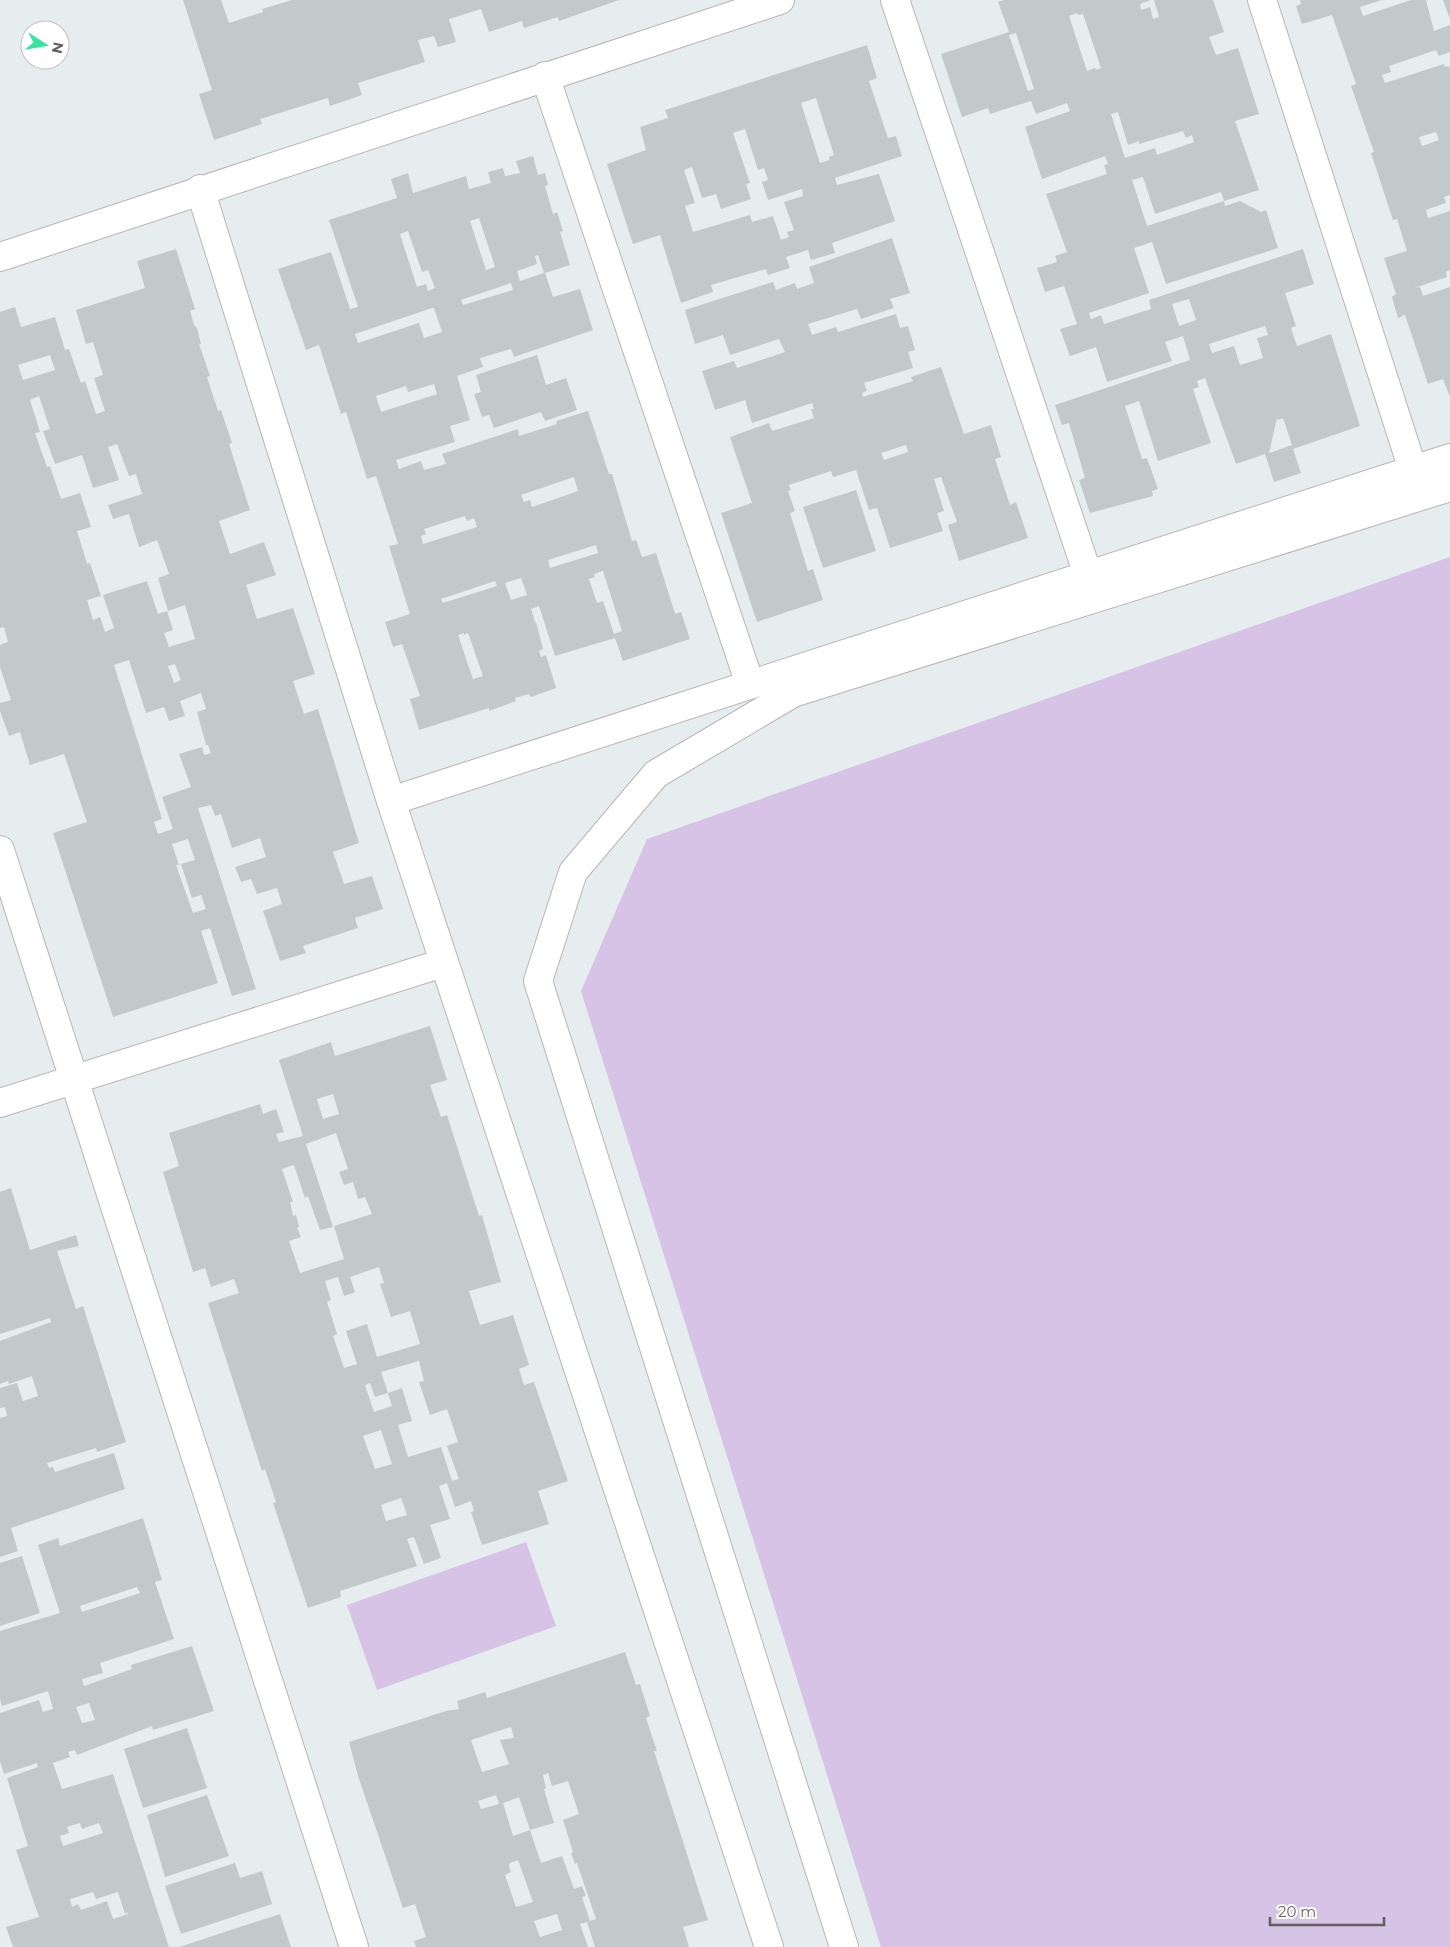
<svg xmlns="http://www.w3.org/2000/svg" width="1450" height="1947" viewBox="0 0 1450 1947" font-family="Montserrat,sans-serif">
	<style>
		.green { fill: #d6c3e6 }
		.building { fill: #c2c9cb; fill-rule: evenodd }
		.lines { fill: none; stroke-linecap: round; stroke-linejoin: round }
		.minor-casing { stroke: #bab4b3; stroke-width: 30 }
		.tertiary-casing { stroke: #bab4b3; stroke-width: 30 }
		.minor { stroke: #fff; stroke-width: 28 }
		.tertiary { stroke: #fff; stroke-width: 28 }
	</style>
	<rect width="100%" height="100%" fill="#e6edef"/>
	<path class="green" d="M1450,557V1947H881L581,991L647,839Z
		M526,1542L556,1626L377,1690L347,1605Z"/>
	<path class="building" d="M183,0H221L229,23L263,12L262,9L292,0H619L559,21L558,17L524,28L522,21L489,32L481,9L449,19L456,42L438,47L434,36L418,40L425,62L358,83L362,95L330,106L328,98L260,119L262,124L214,140L199,94L212,90Z
		M1004,0H1151L1140,4L1141,10L1150,7L1153,19L1159,17L1154,0H1213L1224,32L1209,37L1216,55L1238,48L1259,114L1235,121L1259,190L1224,201L1221,192L1155,214L1143,177L1132,180L1147,226L1224,201L1225,206L1240,201L1261,212L1266,210L1278,248L1166,284L1152,242L1134,248L1149,293L1089,313L1091,319L1101,315L1104,324L1151,309L1149,300L1303,249L1314,284L1285,293L1296,326L1291,328L1297,346L1331,334L1360,426L1293,449L1301,473L1274,482L1265,454L1236,464L1205,378L1197,381L1199,387L1193,389L1211,443L1158,461L1139,401L1125,406L1142,459L1147,458L1158,489L1152,491L1153,496L1090,513L1079,480L1085,478L1069,423L1062,425L1055,405L1190,360L1183,336L1165,342L1172,361L1107,382L1096,347L1070,356L1060,329L1077,324L1064,286L1045,292L1037,268L1057,262L1055,256L1067,252L1046,194L1107,174L1104,165L1108,164L1105,156L1042,179L1025,127L1070,111L1067,103L1036,114L1031,101L990,114L988,108L962,117L941,54L1009,32L998,2ZM1077,13L1078,15L1083,14L1101,68L1096,70L1095,68L1087,71L1069,16ZM1016,33L1034,89L1028,91L1009,35ZM1118,112L1128,145L1139,141V144L1183,131L1186,138L1192,135L1194,142L1157,155L1155,148L1125,158L1111,114ZM1189,299L1196,320L1179,326L1172,304ZM1265,326L1268,335L1257,338L1263,358L1240,365L1234,346L1212,353L1209,344ZM1277,418L1278,420L1283,418L1292,445L1269,453Z
		M1300,0H1382L1360,7L1363,16L1411,0H1426L1434,31L1450,25V52L1439,56L1436,50L1389,66L1391,72L1376,77L1382,75L1385,83L1444,64L1445,67L1449,66L1450,70V195L1444,197L1446,203L1426,210L1428,218L1450,211V270L1446,272L1447,277L1414,288L1420,287L1423,296L1450,287V397L1443,379L1428,384L1405,315L1398,318L1392,297L1396,294L1384,258L1407,251L1397,219L1393,220L1371,153L1374,152L1351,86L1356,84L1332,15L1302,24L1296,6L1301,4ZM1436,132L1439,140L1422,146L1419,137Z
		M1443,0H1450V19Z
		M867,45L877,78L869,81L888,138L896,136L902,156L835,178L837,185L879,174L895,221L832,243L835,253L811,260L808,250L786,257L790,268L768,275L766,269L711,285L713,292L681,303L660,235L633,244L607,164L646,150L640,127L668,118L665,110ZM816,98L834,155L829,157L830,160L820,163L801,103ZM745,129L758,170L764,168L768,180L762,182L768,200L802,189L803,196L784,202L794,230L787,232L789,237L781,240L773,216L752,222L750,215L693,232L685,206L695,203L684,170L692,167L702,198L716,194L721,209L751,199L746,184L750,183L733,133Z
		M533,156L538,175L545,173L548,185L545,186L553,214L557,212L563,231L560,232L570,265L545,273L553,297L580,289L593,330L514,357L511,349L480,358L483,367L457,376L470,420L450,426L455,442L396,460L399,469L421,461L424,470L446,464L442,454L518,429L519,436L557,424L556,421L588,411L609,474H612L632,541L636,540L642,557L656,553L675,614L681,612L690,639L623,661L615,638L555,656L539,606L531,609L535,622L529,624L536,622L543,649L539,651L541,657L546,655L556,688L531,697L529,694L515,698L516,701L489,711V708L419,730L410,699L420,696L402,644L393,647L385,622L410,614L389,546L398,544L376,476L367,479L346,412L341,414L319,345L306,350L278,269L331,252L350,309L358,307L329,220L397,198L391,179L408,173L413,193L466,176L469,189L491,183L488,172L503,168L505,176L520,173L516,161ZM479,218L495,267L486,270L470,221ZM408,231L422,272L428,270L435,288L428,291L426,284L417,287L400,234ZM538,255L544,273L520,281L517,271L537,264L535,256ZM511,283L513,290L463,305L461,300ZM432,308H434L442,332L424,338L419,323L358,343L355,334ZM434,384L437,394L381,412L376,396L406,386L408,392ZM574,477L578,491L532,507L530,500L524,502L521,495ZM465,516L467,521L474,518L477,527L423,544L421,536L426,534L424,529ZM596,545L598,553L550,568L548,560ZM603,571L622,631L614,634L603,601L597,603L589,579L595,577L594,574ZM521,578L527,595L511,600L505,583ZM495,581L497,586L443,603L441,599ZM464,633V635L468,633L483,676L473,679L458,635Z
		M892,238L910,293L890,299L894,308L861,319L857,309L808,324L812,335L836,327L838,332L896,314L900,328L908,326L915,350L908,352L913,368L864,383L867,391L862,393L863,397L913,381L911,377L941,367L964,434L991,425L1001,457L995,459L1010,505L1016,502L1028,538L959,561L948,525L957,522L941,477L934,479L944,511L937,513L943,531L890,548L877,508L869,510L856,470L833,477L831,471L789,485L791,490L788,491L795,511L790,513L808,571L813,569L823,600L757,622L721,513L752,503L730,437L769,423L772,431L814,418L811,409H814L812,403L752,423L745,400L715,410L702,371L734,361L737,368L785,352L779,339L730,355L723,335L695,344L685,310L773,282L776,290L795,283L797,289L814,283L809,267ZM906,445L908,452L884,460L881,453Z
		M176,249L195,309L190,311L194,325L197,328L201,344H199L210,376L207,377L218,411L221,410L232,443L229,444L250,510L219,521L230,554L264,542L276,575L246,585L257,619L293,608L315,674L293,681L304,714L318,709L359,843L333,852L344,884L372,876L383,909L355,918L358,928L303,946L306,953L280,961L263,911L282,904L277,888L257,894L251,879L241,882L235,867L266,857L260,838L232,848L221,814L215,816L211,805L198,808L256,989L232,996L210,928L201,931L218,983L113,1017L53,833L87,822L64,754L30,765L20,732L9,736L0,711V703L11,700L0,667V645L8,642L4,627L0,628V312L15,307L21,327L55,317L65,350L69,349L81,383L85,381L96,414L105,411L94,378L103,375L93,342L86,344L76,310L145,288L137,261ZM50,355L55,370L23,380L18,365ZM39,396L50,429L43,431L55,464L82,455L93,488L119,480L108,447L117,444L129,476L136,474L142,494L108,505L113,519L129,514L139,547L157,540L169,574L158,578L168,611L185,605L195,639L169,647L164,633L173,630L167,611L158,614L147,581L103,595L114,628L105,632L100,617L93,620L87,600L101,596L90,563L87,564L77,531L91,527L80,493L61,499L50,466L47,467L35,433L40,432L30,400ZM129,660L146,713L164,707L169,721L185,716L180,701L201,693L206,709L197,712L206,745H208L211,753L204,755L202,747L179,754L191,787L162,797L173,829L158,834L154,822L162,819L114,665ZM175,664L181,680L174,683L168,666ZM188,839L195,860L181,864L192,898L201,895L206,909L193,913L176,865H179L172,844Z
		M537,355L546,385L566,378L577,410L545,421L541,412L494,428L489,415L482,417L474,394L481,392L476,375Z
		M856,490L876,551L823,568L803,507Z
		M430,1026L447,1080L430,1085L441,1117L447,1115L479,1216L482,1215L501,1282L469,1291L480,1325L513,1315L529,1365L519,1369L524,1385L534,1382L568,1481L538,1491L549,1524L482,1545L471,1512L474,1511L471,1501L455,1507L447,1483L439,1486L450,1519L430,1525L441,1558L424,1564L414,1537L407,1539L417,1566L340,1591L341,1597L308,1608L273,1503L276,1502L265,1469L262,1471L208,1303L239,1293L234,1279L211,1287L205,1268L193,1272L163,1172L179,1166L169,1133L260,1104L263,1114L276,1109L284,1132L276,1134L279,1142L303,1136L279,1060L331,1042L335,1056ZM333,1094L339,1114L323,1119L317,1099ZM336,1133L348,1169L339,1172L344,1185L353,1182L358,1199L365,1197L372,1214L334,1226L344,1259L300,1273L289,1241L301,1237L297,1228L299,1227L296,1215L293,1216L290,1202H293L282,1169L294,1165L305,1198L308,1196L320,1230L333,1227L306,1144ZM379,1267L384,1283L380,1284L391,1317L410,1311L420,1344L377,1357L367,1324L346,1331L357,1364L344,1368L333,1336L337,1334L327,1302L331,1300L325,1281L338,1277L344,1296L355,1292L350,1277ZM419,1361L424,1381L419,1382L430,1415L447,1409L458,1442L447,1446L459,1479L452,1481L441,1447L408,1457L398,1425L412,1421L402,1388L388,1393L392,1406L374,1412L365,1385L370,1383L375,1397L388,1393L381,1372ZM381,1430L392,1464L375,1469L363,1436ZM401,1498L407,1515L386,1521L381,1505Z
		M11,1188L30,1250L76,1235L79,1246L57,1251L76,1309L83,1306L126,1442L97,1452L96,1448L47,1463L49,1468L53,1467L55,1472L114,1453L125,1489L11,1528L18,1551L0,1557V1418L7,1416L5,1407L0,1408V1388L17,1383L23,1401L38,1396L32,1376L9,1384L8,1381L0,1384V1341L51,1322L50,1318L0,1334V1192Z
		M143,1518L162,1580L155,1582L174,1639L100,1663L103,1673L82,1679L84,1686L132,1669L131,1665L192,1646L214,1711L153,1730L152,1726L77,1755L75,1750L68,1752L70,1757L53,1763L62,1789L113,1774L169,1947H13L6,1927L39,1917L16,1850L28,1846L7,1778L38,1767L37,1763L4,1774L0,1761V1713L39,1700L43,1712L53,1709L48,1691L2,1706L0,1699V1631L60,1613L38,1545L58,1538L60,1546ZM137,1587L140,1593L82,1612L80,1606ZM89,1703L95,1720L82,1723L76,1707ZM80,1823L82,1829L99,1823L103,1833L63,1846L60,1836L69,1833L67,1827ZM93,1892L96,1899L118,1892L125,1914L127,1912L128,1914L113,1919L107,1901L81,1910L78,1904L72,1907L70,1899Z
		M22,1556L40,1613L0,1626V1563Z
		M625,1652L636,1685L640,1684L650,1716L646,1718L657,1751H654L708,1920L683,1927L689,1947H595L587,1922L580,1924L588,1947H416L414,1941L426,1937L415,1904L403,1908L358,1776L349,1742L446,1711L459,1709L457,1701L485,1692L487,1698ZM511,1727L514,1738L500,1740L509,1764L482,1772L471,1740ZM548,1773L552,1786L568,1781L579,1814L563,1820L573,1852L571,1853L575,1864L577,1863L596,1919L590,1921L582,1897L586,1896L582,1886L574,1889L562,1856L541,1863L530,1830L513,1836L503,1803L519,1797L530,1830L554,1823L544,1789L546,1788L543,1775ZM496,1795L499,1804L481,1809L478,1801ZM518,1860L533,1902L516,1907L505,1875L511,1872L509,1866L510,1863ZM557,1914L562,1930L540,1937L534,1921Z
		M187,1728L207,1788L143,1808L124,1749Z
		M207,1795L229,1856L165,1877L147,1815Z
		M235,1863L240,1878L262,1871L272,1904L181,1934L165,1886Z
		M280,1914L291,1947H179Z"/>
	<g class="lines">
		<defs>
			<path id="minor" d="M895,0L1088,575
				M1262,0L1413,470
				M545,76L750,684
				M200,189L391,801
				M0,257L780,0
				M0,850L354,1947
				M0,1103L443,963
				M844,1947L538,981L573,872L656,774L793,693L1450,487"/>
			<path id="tertiary" d="M769,1947L391,801L1450,458"/>
		</defs>
		<use href="#minor" class="minor-casing"/>
		<use href="#tertiary" class="tertiary-casing"/>
		<use href="#minor" class="minor"/>
		<use href="#tertiary" class="tertiary"/>
	</g>
	<g transform="translate(45 45) rotate(102)"><circle r="24" fill="#ffffff" stroke="#c2bfbf"/>
	<path d="M0-4L9 19L0 12L-9 19Z" fill="#37e5a0"/>
	<text y="-8" font-size="14" font-weight="bold" text-anchor="middle" fill="#665e5e">N</text>
	</g>
	<path d="M1270 1917v8h114v-8" fill="none" stroke="#665e5e" stroke-width="2.5"/>
	<text x="1278" y="1917" font-size="15" fill="#665e5e" stroke="#ffffff" stroke-width="4" paint-order="stroke">20 m</text>
</svg>
